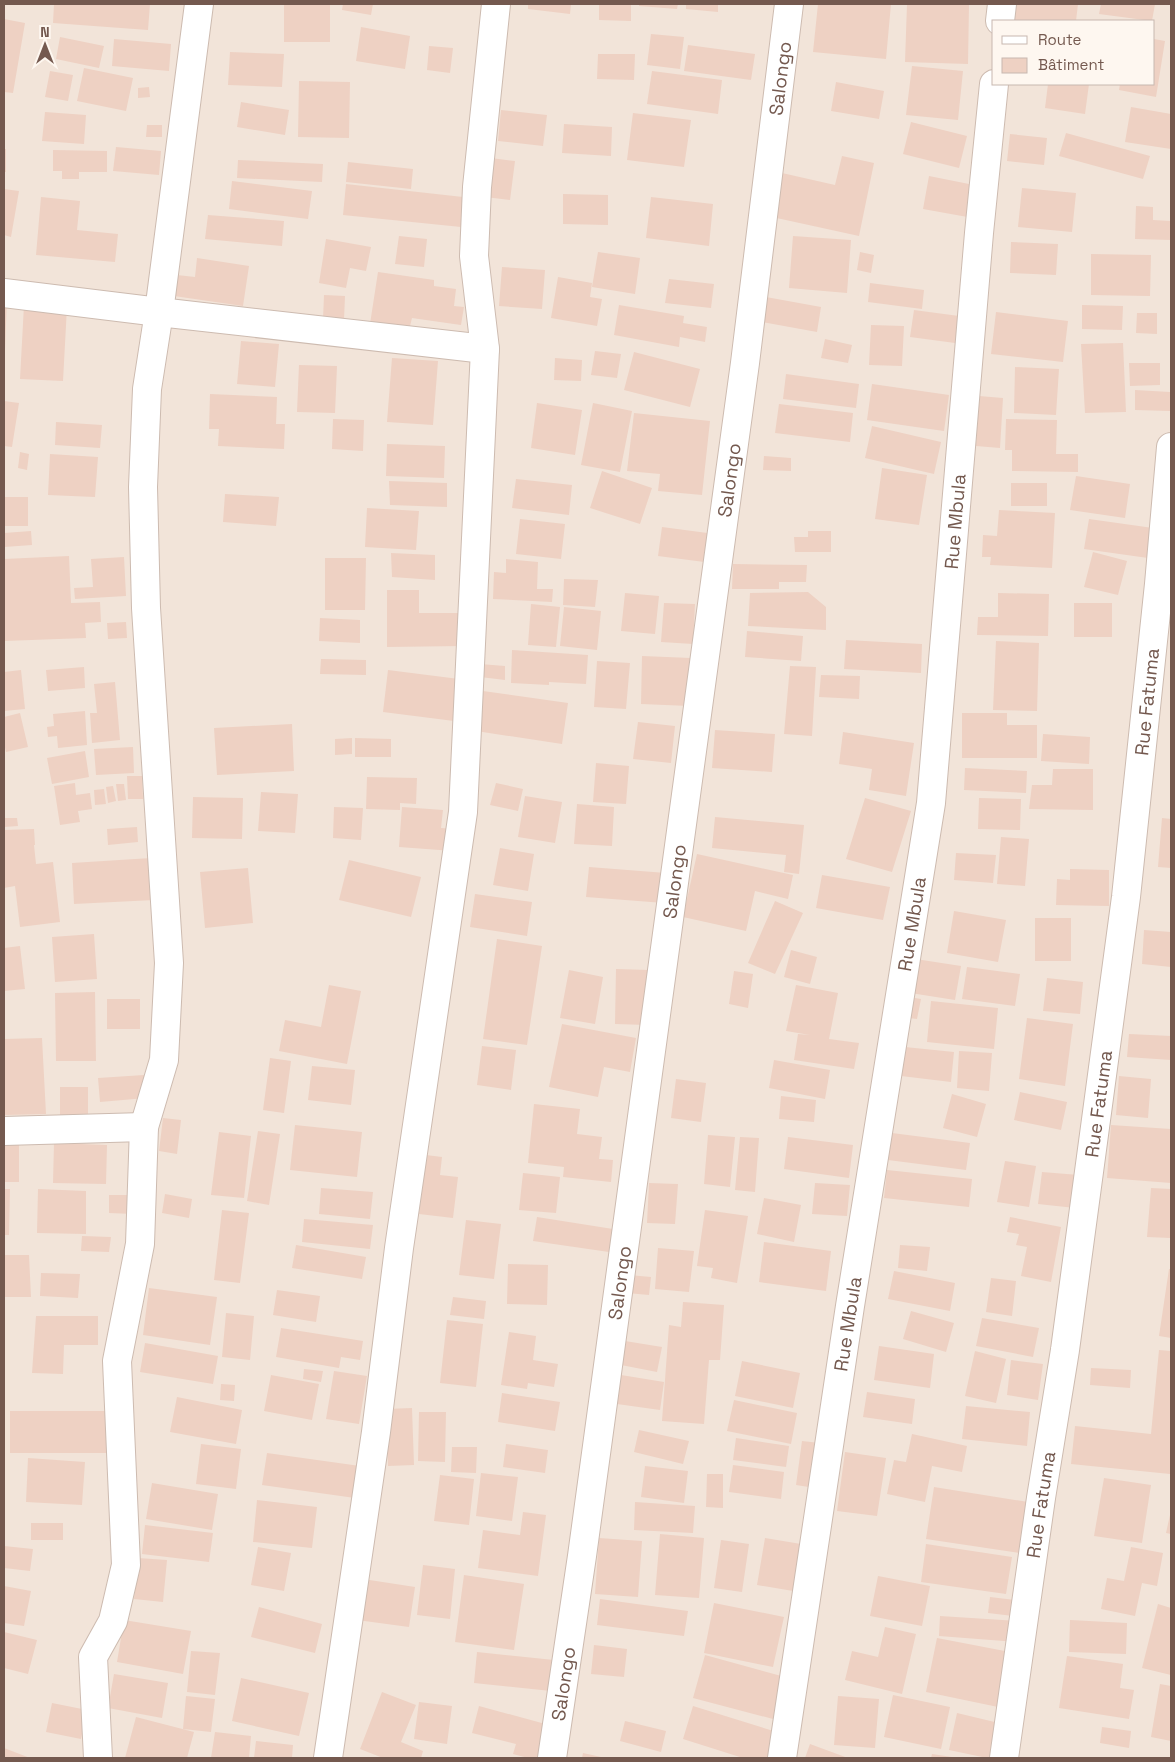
<svg xmlns="http://www.w3.org/2000/svg" width="1175" height="1762" viewBox="0 0 1175 1762" font-family="'Space Grotesk',sans-serif">
	<style>
		.residential { fill: #f2e4d9; fill-rule: evenodd }
		.building { fill: #eed1c3 }
		.lines { fill: none; stroke-linecap: round; stroke-linejoin: round }
		.minor-casing { stroke: #cdbbb0; stroke-width: 30 }
		.minor { stroke: #fff; stroke-width: 28 }
		.labels { text-anchor: middle; dominant-baseline: central; stroke-width: 4; stroke-linejoin: round; paint-order: stroke }
		.street-label { font-size: 19px; fill: #74594f; stroke: #fef7f0 }
	</style>
	<rect width="100%" height="100%" fill="#fbf3ea"/>
	<path class="residential" d="M4,4H1171V1758H4ZM994,21H1154V84H994Z"/>
	<path class="building" d="M54,4H150L148,30L53,23Z
		M284,4H330V42H284Z
		M343,4H373L371,15L342,10Z
		M528,4H571L570,14L528,9Z
		M599,4H631V21L599,20Z
		M639,4H678L677,9L639,6Z
		M686,4H718V12L686,9Z
		M818,4H891L886,59L813,52Z
		M907,4H969L968,64L905,62Z
		M1015,4H1078L1076,21L1014,20Z
		M1101,4H1155L1152,21L1099,14Z
		M4,19L25,23L13,93L4,92Z
		M361,27L410,36L405,69L356,61Z
		M651,34L684,37L680,69L647,65Z
		M60,37L104,46L99,68L56,59Z
		M114,39L171,44L169,71L112,66Z
		M1154,39L1165,41L1156,97L1119,90L1120,84H1154Z
		M688,45L755,54L751,80L684,71Z
		M429,46L453,48L450,73L427,70Z
		M230,52L284,54L282,87L228,85Z
		M598,54H635L634,80L597,79Z
		M912,66L963,71L958,120L906,115Z
		M84,68L133,78L126,111L77,101Z
		M50,71L73,75L68,101L45,97Z
		M652,71L722,80L718,114L647,104Z
		M299,81L350,82L349,138L298,137Z
		M836,82L884,91L879,119L831,111Z
		M1048,84H1089L1085,114L1045,108Z
		M149,87L150,97L138,98V88Z
		M241,102L289,110L285,135L237,127Z
		M1131,107L1171,114V149L1125,142Z
		M501,110L547,115L543,146L498,141Z
		M45,112L86,115L84,144L42,141Z
		M633,113L691,120L684,167L627,160Z
		M911,122L967,136L959,168L903,154Z
		M564,124L612,127L611,156L562,153Z
		M147,125H162V137H146Z
		M1066,133L1150,156L1143,179L1059,156Z
		M1010,134L1047,138L1044,165L1007,161Z
		M116,147L161,151L159,175L113,171Z
		M4,149H6V172H4Z
		M53,150L107,151V172H79V179H62V171H53Z
		M842,156L874,163L859,236L772,217L782,173L835,185Z
		M491,158L515,161L510,200L485,197Z
		M238,160L323,164L322,182L237,178Z
		M348,162L413,169L411,189L346,182Z
		M929,176L979,186L973,218L923,209Z
		M232,181L312,191L308,219L229,209Z
		M346,184L463,197L461,227L343,215Z
		M1022,188L1076,193L1072,232L1018,227Z
		M4,189L19,191L11,237L4,235Z
		M563,194L608,195V225L563,224Z
		M41,197L80,201L77,230L118,234L115,262L36,255Z
		M651,197L713,204L709,246L646,238Z
		M1136,206L1153,207V220L1171,221V240L1135,239Z
		M208,215L284,221L282,246L205,239Z
		M399,236L427,239L424,267L395,264Z
		M793,236L851,240L847,293L789,288Z
		M326,239L371,247L366,271L350,268L346,288L319,283Z
		M1011,242L1058,244L1056,275L1010,273Z
		M598,252L640,258L635,294L592,287Z
		M860,252L874,255L871,273L857,270Z
		M1091,254L1151,255L1150,296L1091,295Z
		M197,258L249,266L243,306L174,296L177,275L195,277Z
		M502,267L545,270L542,309L499,306Z
		M378,272L434,280V286L456,289L454,306L464,307L461,325L412,318L409,330L370,324Z
		M558,277L592,283L590,297L602,299L597,326L551,318Z
		M669,279L714,284L711,308L665,303Z
		M870,283L924,290L922,309L868,302Z
		M324,295L345,296L344,320L323,319Z
		M4,297H7L5,351H4Z
		M766,297L821,307L817,332L762,322Z
		M24,305L67,307L63,381L20,379Z
		M619,305L684,316L683,323L707,327L705,342L680,337L679,347L614,335Z
		M1082,305L1123,306L1122,330L1082,329Z
		M914,310L959,316L955,343L910,337Z
		M996,312L1068,321L1063,362L991,354Z
		M1137,313H1157V334L1136,333Z
		M871,325L904,326L902,366L869,365Z
		M825,339L852,345L848,363L821,358Z
		M241,341L279,344L275,387L237,384Z
		M1123,343L1126,412L1085,413L1081,344Z
		M595,351L621,354L617,378L591,375Z
		M634,352L700,369L690,407L624,390Z
		M392,358L438,361L433,425L387,422Z
		M555,358L582,360L581,381L554,380Z
		M1129,363H1160V385L1130,386Z
		M299,365L337,366L335,413L297,412Z
		M1015,367L1059,369L1056,415L1014,413Z
		M786,374L859,384L856,408L783,399Z
		M872,384L949,395L944,431L867,420Z
		M1135,390L1170,392V411L1135,410Z
		M210,394L277,397L276,424H285L284,449L218,446L219,429H209Z
		M979,396L1003,398L1000,448L976,446Z
		M4,401L19,403L12,447L4,446Z
		M537,403L582,410L575,455L531,448Z
		M593,403L632,411L620,472L581,465Z
		M779,404L853,413L850,442L775,433Z
		M634,413L710,421L702,495L658,491L660,474L627,471Z
		M333,419L364,420L363,451L332,449Z
		M1006,419L1057,420L1056,454H1078V472L1012,471V450H1005Z
		M56,422L102,425L100,448L55,445Z
		M872,426L941,442L934,474L865,458Z
		M387,444L445,446L444,478L386,476Z
		M20,452L29,454L27,470L18,468Z
		M50,454L98,457L95,497L48,495Z
		M764,456L791,458V471L763,470Z
		M882,468L927,475L919,525L875,519Z
		M602,471L652,488L640,524L590,508Z
		M1076,476L1130,484L1125,518L1070,510Z
		M516,479L572,485L569,515L512,508Z
		M389,481L447,483V507L390,505Z
		M1011,483H1047V506H1011Z
		M225,494L279,497L276,526L223,522Z
		M4,497H28V526H4Z
		M367,508L419,511L416,550L365,547Z
		M999,510L1055,513L1052,568L990,565L991,557H982L983,535L997,536Z
		M520,519L565,524L561,559L516,554Z
		M1089,519L1153,528L1148,558L1084,549Z
		M662,527L715,534L712,563L658,556Z
		M31,531L32,545L4,547V533Z
		M808,531H831V552H795L794,537H808Z
		M1093,552L1127,561L1118,595L1084,587Z
		M391,553L435,555V580L392,577Z
		M69,556L71,603L100,602L101,622L85,623L86,638L4,641V559Z
		M124,557L126,596L75,599L74,588L93,587L91,559Z
		M325,558H366L365,610H325Z
		M506,559L538,562L537,589H553L552,602L493,599L494,572L506,573Z
		M733,564L807,565L806,582H779V589H732Z
		M564,579L598,580L595,607L563,605Z
		M387,590H419V613H463V646L387,647Z
		M808,592L826,607V630L748,626L750,593Z
		M625,593L659,596L655,634L621,631Z
		M998,593L1049,594L1048,636L977,635L978,617H998Z
		M664,603L695,604L693,644L661,642Z
		M1074,603H1112V637H1074Z
		M531,604L560,607L556,647L528,645Z
		M564,607L601,611L597,650L560,646Z
		M320,618L360,620V643L319,641Z
		M126,622L127,638L108,639L107,623Z
		M747,631L803,636L801,661L745,657Z
		M846,640L922,644L921,673L844,669Z
		M996,641L1039,643L1037,711L993,710Z
		M512,650L588,655L586,684L549,682V685L511,683Z
		M642,656L691,658L689,706L641,704Z
		M321,659L366,660V675L320,674Z
		M597,661L630,663L626,709L594,707Z
		M480,664L505,666V680L480,677Z
		M790,666L816,667L812,736L784,734Z
		M84,667L85,688L48,691L46,670Z
		M21,670L25,709L4,711V672Z
		M388,670L459,679L454,721L383,712Z
		M821,675L860,676L859,699L819,697Z
		M115,682L120,740L92,743L90,713H97L94,684Z
		M483,691L568,703L562,744L476,731Z
		M85,711L87,745L58,748L57,736L48,737L47,727L54,726L53,714Z
		M20,713L28,747L6,752L4,743V717Z
		M962,713H1007V725H1037V758H962Z
		M638,722L675,726L671,763L633,759Z
		M292,724L294,771L217,775L214,728Z
		M715,730L775,734L772,772L712,768Z
		M843,732L914,743L906,796L869,790L872,769L839,764Z
		M1043,734L1090,737L1089,764L1041,761Z
		M352,738V754L335,755V739Z
		M355,738L391,739V757H355Z
		M133,747L134,773L96,775L94,749Z
		M85,751L89,777L52,784L47,758Z
		M596,763L629,766L626,804L593,802Z
		M965,768L1027,771L1026,793L964,790Z
		M1053,769H1093V810L1029,809L1032,785H1052Z
		M127,776H142L143,799H128Z
		M367,777L417,778L416,804L400,803V810L366,809Z
		M75,783L76,795L90,793L92,809L78,811L80,822L60,825L54,786Z
		M496,783L523,789L518,811L490,805Z
		M116,784H124L126,800L118,801Z
		M113,786L116,801L108,803L106,787Z
		M104,789L106,804L95,805L94,790Z
		M261,792L298,794L295,833L258,831Z
		M525,796L562,802L555,843L518,837Z
		M193,797L243,798L242,839L192,838Z
		M865,798L911,811L892,872L846,859Z
		M979,798L1021,799L1020,830L978,829Z
		M577,804L614,807L612,846L574,844Z
		M334,807L363,808L361,840L333,838Z
		M402,807L443,810L441,828L455,829L453,851L399,847Z
		M715,817L804,825L799,874L784,872L786,855L712,848Z
		M4,818H17L18,826L4,827Z
		M1162,818L1171,819V868L1158,867Z
		M137,827L138,842L108,845L107,829Z
		M34,829L35,845H34L36,864L53,862L60,922L20,927L15,886L4,888V830Z
		M1001,837L1029,839L1025,886L997,884Z
		M500,848L534,854L528,891L493,885Z
		M956,853L996,855L993,883L954,880Z
		M697,854L793,875L788,899L755,891L746,931L683,917Z
		M151,858L154,900L74,904L72,863Z
		M349,860L421,877L411,917L339,900Z
		M589,867L666,873L664,903L586,897Z
		M248,868L253,923L205,928L200,872Z
		M1070,869L1109,870V906L1056,905L1057,879L1070,880Z
		M822,875L890,887L883,920L816,908Z
		M475,894L532,902L527,936L470,927Z
		M775,901L803,913L775,974L748,963Z
		M954,911L1006,920L998,962L947,953Z
		M1035,918H1071V961H1035Z
		M1144,930L1171,932V967L1142,964Z
		M94,934L97,979L55,982L52,937Z
		M497,939L542,946L527,1045L483,1039Z
		M20,946L25,989L4,991V948Z
		M791,950L817,957L810,984L784,977Z
		M909,958L961,966L955,1000L904,992Z
		M967,967L1020,974L1015,1006L962,999Z
		M616,969L649,970L647,1025L615,1024Z
		M569,970L603,977L595,1024L560,1018Z
		M734,971L753,974L748,1008L729,1004Z
		M1047,978L1083,982L1080,1014L1043,1011Z
		M329,985L361,991L347,1064L279,1051L285,1020L321,1027Z
		M796,985L838,993L829,1039L859,1043L854,1069L794,1060L798,1034L810,1035L786,1031Z
		M95,992L96,1061H56L55,993Z
		M903,996L921,999L917,1019L900,1017Z
		M107,999H140V1029H107Z
		M931,1001L998,1008L994,1049L927,1042Z
		M1027,1018L1073,1024L1065,1086L1019,1079Z
		M562,1024L636,1038L630,1072L604,1067L598,1097L549,1087Z
		M1129,1034L1171,1036V1060L1127,1057Z
		M42,1038L46,1114L4,1115V1039Z
		M482,1046L516,1050L511,1090L477,1085Z
		M905,1047L954,1052L951,1082L901,1076Z
		M959,1051L992,1053L989,1091L957,1088Z
		M270,1058L291,1061L284,1113L263,1110Z
		M774,1060L830,1070L825,1099L769,1088Z
		M312,1066L355,1070L351,1105L308,1100Z
		M144,1075L146,1098L100,1102L98,1078Z
		M1119,1076L1151,1079L1148,1118L1116,1115Z
		M676,1079L706,1083L701,1122L671,1118Z
		M60,1087H88V1123H60Z
		M1020,1092L1067,1102L1061,1130L1014,1120Z
		M952,1094L986,1104L977,1137L943,1128Z
		M781,1096L816,1100L814,1122L779,1119Z
		M534,1104L580,1109L577,1134L602,1137L599,1159L613,1160L611,1182L563,1177L564,1167L528,1163Z
		M163,1118L181,1120L177,1154L159,1151Z
		M295,1125L362,1132L357,1177L290,1170Z
		M1111,1125L1171,1129V1183L1107,1178Z
		M258,1131L280,1134L269,1205L247,1201Z
		M219,1132L251,1136L244,1198L211,1195Z
		M892,1133L970,1143L966,1170L888,1160Z
		M4,1135H19V1182H4Z
		M708,1135L735,1137L730,1187L704,1184Z
		M740,1137L759,1138L755,1192L735,1190Z
		M788,1137L853,1145L849,1178L784,1169Z
		M54,1143L107,1145L106,1184L53,1183Z
		M426,1155L442,1157L440,1175L458,1177L453,1218L419,1214Z
		M1005,1161L1036,1166L1029,1207L997,1202Z
		M887,1170L972,1179L969,1207L884,1198Z
		M1042,1172L1079,1175L1075,1208L1038,1204Z
		M523,1173L560,1177L556,1213L519,1210Z
		M649,1183L678,1184L675,1224L647,1223Z
		M815,1183L850,1185L847,1216L812,1214Z
		M321,1188L373,1192L370,1219L319,1214Z
		M1151,1188L1171,1189L1170,1238L1147,1237Z
		M4,1189H10L9,1235H4Z
		M38,1189L86,1191V1234L37,1233Z
		M165,1194L192,1199L189,1218L162,1213Z
		M109,1195H133V1214L109,1213Z
		M764,1198L801,1205L794,1242L757,1234Z
		M222,1210L249,1213L240,1283L214,1280Z
		M705,1210L748,1216L737,1283L711,1278L713,1268L697,1266Z
		M537,1217L613,1229L609,1252L533,1241Z
		M1010,1217L1061,1227L1051,1282L1021,1276L1027,1247L1016,1245L1019,1234L1007,1232Z
		M304,1219L373,1225L370,1249L302,1242Z
		M466,1220L501,1224L494,1279L459,1275Z
		M82,1236L111,1237L109,1252L81,1251Z
		M764,1242L831,1251L826,1291L759,1282Z
		M296,1245L366,1257L362,1279L292,1268Z
		M900,1245L930,1247L927,1271L898,1268Z
		M658,1248L694,1251L689,1292L655,1289Z
		M4,1255H29L31,1297H4Z
		M508,1264L548,1265L547,1305L507,1304Z
		M1169,1269H1171V1338L1159,1336Z
		M894,1271L955,1283L950,1311L888,1299Z
		M41,1273L80,1274L78,1298L40,1296Z
		M629,1275L651,1277L649,1295L627,1293Z
		M991,1278L1016,1281L1012,1316L986,1312Z
		M149,1288L217,1297L210,1345L143,1335Z
		M277,1290L320,1296L316,1322L273,1315Z
		M453,1297L486,1301L484,1319L450,1315Z
		M683,1302L724,1305L720,1360H709L704,1424L662,1421L669,1325L681,1327Z
		M911,1311L954,1323L946,1352L903,1339Z
		M226,1313L254,1316L250,1360L222,1357Z
		M36,1316H98V1345H64L63,1374L32,1373Z
		M982,1318L1039,1328L1033,1357L976,1346Z
		M447,1320L483,1324L476,1387L440,1383Z
		M281,1328L363,1341L360,1360L341,1357L339,1368L276,1357Z
		M509,1332L536,1336L533,1360L558,1364L554,1387L528,1383L527,1389L501,1385Z
		M625,1341L662,1347L657,1372L621,1365Z
		M145,1343L218,1356L213,1384L140,1372Z
		M879,1346L934,1354L930,1388L874,1380Z
		M1159,1350L1171,1351L1170,1474L1071,1464L1075,1426L1151,1434Z
		M975,1351L1006,1359L996,1403L965,1396Z
		M1011,1360L1043,1364L1038,1400L1007,1395Z
		M742,1361L800,1373L793,1408L735,1396Z
		M1091,1368L1131,1370L1130,1388L1090,1385Z
		M304,1369L323,1371L321,1382L303,1379Z
		M334,1371L367,1376L359,1424L326,1419Z
		M271,1375L319,1384L312,1420L264,1411Z
		M621,1375L664,1382L660,1410L617,1404Z
		M221,1384L235,1385L234,1401L220,1400Z
		M867,1392L915,1399L912,1424L863,1417Z
		M502,1393L560,1402L555,1431L498,1422Z
		M177,1397L242,1410L236,1444L170,1432Z
		M734,1400L797,1413L791,1444L727,1431Z
		M966,1406L1030,1412L1027,1446L962,1439Z
		M412,1408L414,1465L388,1466L386,1409Z
		M10,1411H106V1453H10Z
		M419,1412H446L445,1462L418,1461Z
		M639,1430L689,1441L683,1464L634,1452Z
		M912,1434L967,1446L962,1472L932,1466L925,1502L887,1494L894,1460L906,1462Z
		M736,1438L789,1446L786,1467L733,1460Z
		M802,1441L820,1443L815,1488L796,1485Z
		M201,1444L241,1449L236,1489L196,1484Z
		M506,1444L548,1450L545,1473L503,1467Z
		M452,1447H477L476,1473L451,1472Z
		M845,1452L886,1458L877,1516L837,1511Z
		M267,1453L360,1466L355,1498L262,1485Z
		M28,1458L85,1462L82,1505L26,1502Z
		M733,1465L784,1472L781,1499L729,1492Z
		M645,1466L688,1471L684,1503L641,1497Z
		M481,1473L518,1477L512,1521L476,1516Z
		M707,1474H723V1508L706,1507Z
		M440,1475L474,1479L469,1525L434,1521Z
		M1104,1478L1151,1485L1142,1543L1094,1536Z
		M152,1483L218,1494L212,1530L146,1519Z
		M934,1487L1034,1503L1026,1554L926,1539Z
		M257,1500L317,1507L312,1548L253,1542Z
		M635,1502L695,1506L693,1533L634,1530Z
		M523,1512L546,1515L538,1576L478,1568L483,1530L520,1535Z
		M1170,1515H1171V1534L1166,1533Z
		M31,1523H63V1540H31Z
		M145,1525L213,1533L209,1562L142,1554Z
		M660,1534L704,1538L699,1598L655,1595Z
		M599,1538L642,1541L638,1597L595,1594Z
		M765,1538L807,1545L799,1592L757,1585Z
		M721,1540L749,1544L742,1592L714,1588Z
		M926,1544L1012,1557L1006,1594L921,1582Z
		M4,1546L33,1549L30,1571L4,1568Z
		M258,1547L291,1553L284,1591L251,1585Z
		M1131,1547L1163,1553L1157,1586L1142,1583L1135,1616L1101,1609L1107,1578L1124,1581Z
		M138,1558L167,1560L163,1602L134,1599Z
		M423,1565L455,1569L450,1619L417,1615Z
		M464,1575L524,1584L514,1650L455,1642Z
		M878,1576L930,1586L922,1626L870,1616Z
		M363,1579L415,1587L409,1627L357,1620Z
		M4,1586L31,1591L24,1626L4,1623Z
		M990,1597L1015,1600L1013,1616L988,1613Z
		M600,1599L688,1611L684,1636L597,1625Z
		M714,1603L784,1617L773,1667L704,1653Z
		M1158,1604L1171,1608V1675L1142,1668Z
		M259,1607L322,1624L315,1653L251,1637Z
		M940,1616L1019,1621L1017,1642L939,1636Z
		M124,1620L191,1631L183,1674L117,1662Z
		M1070,1620L1127,1623L1126,1654L1069,1652Z
		M885,1627L916,1634L902,1694L845,1680L852,1651L878,1657Z
		M4,1632L37,1640L28,1674L4,1668Z
		M937,1638L1010,1652L998,1707L926,1692Z
		M594,1645L627,1649L624,1677L591,1674Z
		M191,1651L220,1653L215,1695L187,1692Z
		M477,1652L554,1660L551,1691L474,1683Z
		M705,1655L785,1677L773,1719L693,1698Z
		M1067,1656L1123,1664L1120,1688L1134,1690L1129,1719L1059,1708Z
		M114,1674L168,1683L162,1718L108,1708Z
		M241,1678L309,1693L299,1736L232,1721Z
		M1160,1684L1171,1686V1741L1151,1737Z
		M382,1692L416,1705L401,1742L423,1751L421,1758H383L360,1749Z
		M893,1695L950,1707L941,1749L884,1737Z
		M186,1696L215,1699L211,1732L183,1729Z
		M838,1696L879,1699L875,1748L834,1745Z
		M419,1702L452,1706L447,1744L414,1739Z
		M52,1703L87,1710L81,1739L46,1732Z
		M479,1706L549,1725L540,1758H528L513,1754L516,1744L472,1733Z
		M693,1706L780,1733L771,1758H743L683,1739Z
		M957,1713L1003,1724L995,1758H987L949,1750Z
		M136,1717L194,1732L187,1758H125Z
		M625,1721L666,1731L661,1752L620,1741Z
		M1102,1727L1131,1731L1129,1748L1100,1743Z
		M215,1732L251,1736L249,1758H211Z
		M256,1741L293,1745L292,1758H254Z
		M810,1744L848,1758H805Z
		M4,1748L30,1758H4Z
		M583,1753L601,1757V1758H582Z
		M932,1754L952,1757V1758H931Z"/>
	<g class="lines">
		<defs>
			<g id="minor">
				<path d="M1000,21L1002,4"/>
				<path d="M4,293L159,312L485,349"/>
				<path d="M4,1131L144,1127"/>
				<path d="M98,1758L93,1657L113,1621L126,1565L117,1361L140,1244L144,1127L164,1060L169,963L146,608L143,487L147,389L159,312L199,4"/>
				<path d="M328,1758L376,1432L399,1248L463,812L485,349L474,256L477,187L496,4"/>
				<path id="s1" d="M552,1758L582,1556L745,363L789,4"/>
				<path id="s2" d="M782,1758L850,1306L931,803L979,233L994,84"/>
				<path id="s3" d="M1004,1758L1041,1498L1065,1350L1126,897L1159,584L1171,447"/>
			</g>
		</defs>
		<use href="#minor" class="minor-casing"/>
		<use href="#minor" class="minor"/>
	</g>
	<g class="labels">
		<g class="street-label">
			<text stroke="none"><textPath href="#s1" startOffset="1695">Salongo</textPath></text>
			<text stroke="none"><textPath href="#s1" startOffset="1290">Salongo</textPath></text>
			<text stroke="none"><textPath href="#s2" startOffset="1249">Rue Mbula</textPath></text>
			<text stroke="none"><textPath href="#s3" startOffset="1066">Rue Fatuma</textPath></text>
			<text stroke="none"><textPath href="#s1" startOffset="885">Salongo</textPath></text>
			<text stroke="none"><textPath href="#s2" startOffset="844">Rue Mbula</textPath></text>
			<text stroke="none"><textPath href="#s3" startOffset="661">Rue Fatuma</textPath></text>
			<text stroke="none"><textPath href="#s1" startOffset="480">Salongo</textPath></text>
			<text stroke="none"><textPath href="#s2" startOffset="439">Rue Mbula</textPath></text>
			<text stroke="none"><textPath href="#s3" startOffset="256">Rue Fatuma</textPath></text>
			<text stroke="none"><textPath href="#s1" startOffset="75">Salongo</textPath></text>
		</g>
	</g>
	<rect width="1175" height="1762" fill="none" stroke="#74594f" stroke-width="10"/>
	<rect x="992" y="20" width="162" height="65" fill="#fef7f0" stroke="#c7b8b0"/>
	<rect x="1002" y="36" width="25" height="8" fill="#ffffff" stroke="#c7b8b0"/>
	<text x="1038" y="45" font-size="15" fill="#74594f">Route</text>
	<rect x="1002" y="58" width="25" height="15" fill="#eed1c3" stroke="#c7b8b0"/>
	<text x="1038" y="70" font-size="15" fill="#74594f">Bâtiment</text>
	<g transform="translate(45 45)" stroke="#fef7f0" stroke-width="4" paint-order="stroke">
	<path d="M0-4L9 19L0 12L-9 19Z" fill="#74594f"/>
	<text y="-8" font-size="14" font-weight="bold" text-anchor="middle" fill="#74594f">N</text>
	</g>
</svg>
